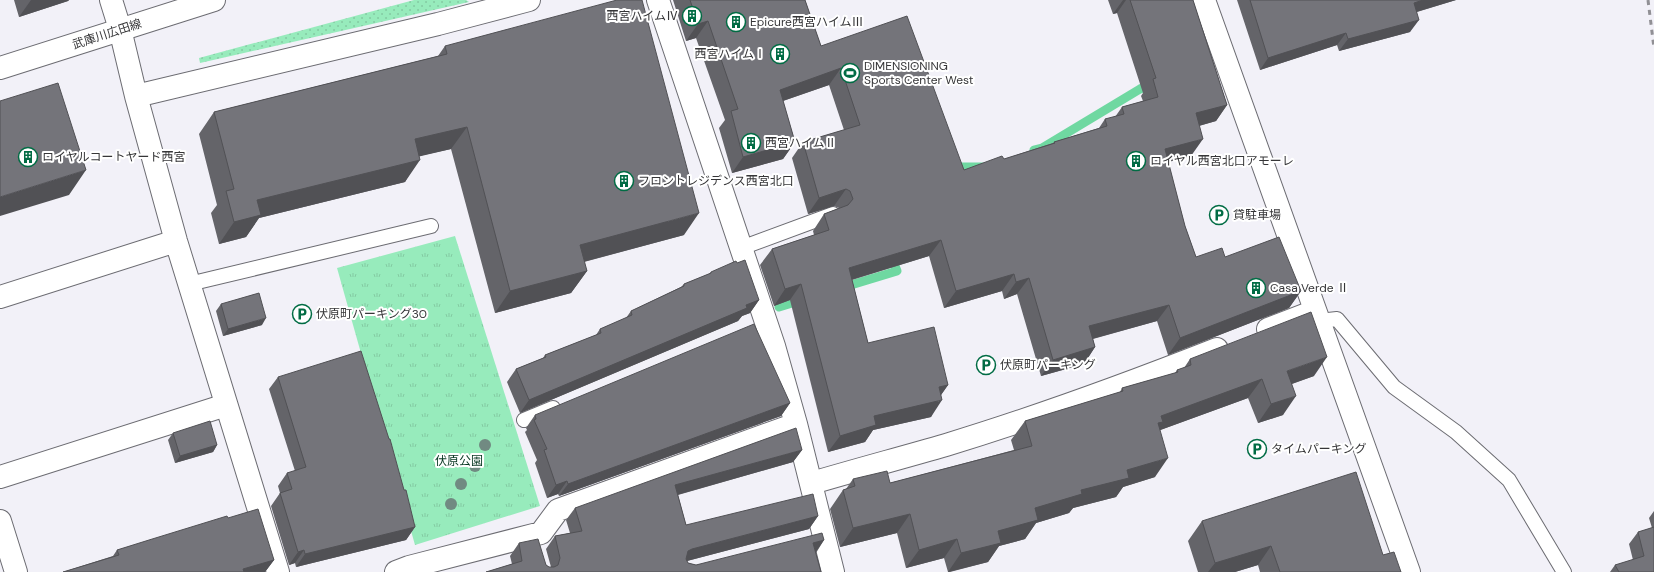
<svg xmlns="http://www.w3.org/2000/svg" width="1654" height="572" viewBox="0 0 1654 572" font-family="'DM Sans','Noto Sans JP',sans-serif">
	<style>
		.grass { fill: url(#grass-dots) }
		.park { fill: url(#park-tufts) }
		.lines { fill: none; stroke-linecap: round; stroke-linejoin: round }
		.stream { stroke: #6fd8a1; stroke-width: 9 }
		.service-casing { stroke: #6c6c72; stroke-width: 16 }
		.minor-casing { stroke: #6c6c72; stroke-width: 24 }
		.tertiary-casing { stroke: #6c6c72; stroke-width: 24 }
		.service { stroke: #fff; stroke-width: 14 }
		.minor { stroke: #fff; stroke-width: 22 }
		.tertiary { stroke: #fff; stroke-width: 22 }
		.rail { stroke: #919095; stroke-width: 3; stroke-dasharray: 5 5; stroke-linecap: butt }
		.tree { fill: #718a82 }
		.wall { fill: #646469 }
		.shaded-wall { fill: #515155 }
		.building { fill: #74747a; stroke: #515155 }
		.labels { text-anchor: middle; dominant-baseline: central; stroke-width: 4; stroke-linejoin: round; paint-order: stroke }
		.poi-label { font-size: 12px; fill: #363638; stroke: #fff; text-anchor: start }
		.street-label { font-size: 12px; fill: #363638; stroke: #fff }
		.park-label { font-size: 12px; fill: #073621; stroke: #fff }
	</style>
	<defs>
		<pattern id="grass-dots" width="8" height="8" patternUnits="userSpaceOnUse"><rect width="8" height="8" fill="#97ebbc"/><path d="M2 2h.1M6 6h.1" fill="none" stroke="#83caa2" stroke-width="1.8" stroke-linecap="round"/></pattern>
		<pattern id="park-tufts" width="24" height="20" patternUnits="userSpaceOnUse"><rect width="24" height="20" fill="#97ebbc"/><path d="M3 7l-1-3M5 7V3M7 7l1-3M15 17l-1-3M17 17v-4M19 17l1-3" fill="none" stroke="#83caa2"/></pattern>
	</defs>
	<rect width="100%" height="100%" fill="#f2f1f8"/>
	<path class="grass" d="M414,0H466L469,2L200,63L199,58Z"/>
	<path class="park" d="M455,236L540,506L415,545L337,268Z"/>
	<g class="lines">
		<path class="stream" d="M1034,150L1042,148L1140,89L1152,84
			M951,169L959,167H982
			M841,288L897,271L891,256
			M779,307L802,300"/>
		<defs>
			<path id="service" d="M741,248L833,214
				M189,284L431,226
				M1319,321L1337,319L1394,387L1456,432L1509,480L1564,572
				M524,420L553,408"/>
			<path id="minor" d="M658,0L774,346L796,424L833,572
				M1204,0L1409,572
				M120,29L136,96L176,241L278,572
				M136,96L438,24L529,0
				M0,297L176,241
				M1268,329L1315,311
				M0,477L226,405
				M812,483C856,470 901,458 946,445C1038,417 1128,384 1217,349
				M0,521L16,572
				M396,572L409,567L541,533L558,510L796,424"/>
			<path id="tertiary" d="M111,0L120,29
				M0,68L214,0"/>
		</defs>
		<use href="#service" class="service-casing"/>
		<use href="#minor" class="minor-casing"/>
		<use href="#tertiary" class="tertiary-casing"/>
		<use href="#service" class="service"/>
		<use href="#minor" class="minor"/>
		<use href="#tertiary" class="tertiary"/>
		<path class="rail" d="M1648,0L1654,48"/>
	</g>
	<g class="tree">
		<circle cx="485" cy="445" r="6"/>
		<circle cx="475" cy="466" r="6"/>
		<circle cx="461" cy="484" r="6"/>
		<circle cx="451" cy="504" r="6"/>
	</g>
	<path class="wall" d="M14,0H69L68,1L19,17Z
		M673,0H805L821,46L964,170L1004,159L1053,143L1054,142L1099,128L1105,119L1115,117L1122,107L1143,101L1141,96L1143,93L1117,13L1113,14L1108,0H1193L1227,105L1216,121L1199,126L1191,156L1168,162L1185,226L1196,257H1225L1301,291L1289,308L1168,355L1157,321L1093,339L1095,347L1084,364L1041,376L1017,294L1004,299L1002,291L944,308L929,256L852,280L868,343L948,385L941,395L931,417L873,430L865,442L828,452L790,300L774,306L760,265L772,249L814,235L813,231L824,214L839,208L834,206L808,214L792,158L803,142L844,130L829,85L783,101L795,142L783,159L732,173L719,128L725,120L696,38L686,41Z
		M1237,0H1456L1417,12L1410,32L1339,51L1337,45L1260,70Z
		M445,46L684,235L584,262L587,271L571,293L495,313L451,149L419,156L405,182L259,218L246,237L219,244L211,213L217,205L199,134L214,112L438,56Z
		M711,272L759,300L750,313L742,316L738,321L520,413L507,382L516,369L543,358L545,355L596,335L600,329L626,318L631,311L681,287L684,284L709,274Z
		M221,304L262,325L223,336L216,311Z
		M1190,359L1314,376L1292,384L1283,415L1258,423L1248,398L1160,430L1155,477L1123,487L1116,497L1073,508L1069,513L1036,523L1025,539L999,546L988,562L950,572H948L944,558L906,568L897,533L840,547L830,509L843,490L846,489L853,479L890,483L1014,450L1011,440L1025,421L1120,392L1122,388L1175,373L1177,370L1184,368Z
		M278,377L415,527L406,540L296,567L295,563L289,565L271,506L280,493L278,486L287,473L295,471L269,389Z
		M790,403L781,416L559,496L558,494L547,498L535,463L537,460L525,432L527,430L526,428L535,415Z
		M173,433L217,445L213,452L175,463L168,440Z
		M802,450L793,462L678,495L686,525L818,516L809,529L687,561L688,563L696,565L824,540L816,553L821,572H486L512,564L510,556L519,543L546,565L549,567H551L546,549L555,536L570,533L566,520L575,508Z
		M1654,511V572H1610L1615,565L1633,560L1629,544L1638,532L1652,528L1649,518Z
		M228,518L274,560L265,572H63L113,556L117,550Z
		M1202,521L1383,555L1401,572H1260L1258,565L1235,572H1198L1188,541Z"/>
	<path class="shaded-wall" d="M31,0H69L68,1L19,17Z
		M1123,0H1126L1117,13L1113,14Z
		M1423,0H1456L1406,15L1414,3Z
		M1419,20L1410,32L1339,51L1348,39Z
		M708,21L696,38L686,41L698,24Z
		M1346,33L1337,45L1260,70L1268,58Z
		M841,68L829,85L768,106L780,90Z
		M1227,105L1216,121L1184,130L1196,113Z
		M467,127L451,149L400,161L415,139Z
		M1203,139L1191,156L1153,166L1165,149Z
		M795,142L783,159L732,173L743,157Z
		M420,160L405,182L259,218L246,237L219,244L234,222L257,200Z
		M86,170L69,195L0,216V197Z
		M846,189L834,206L808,214L819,198Z
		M699,213L684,235L564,267L580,245Z
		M941,240L929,256L837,284L849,268Z
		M587,271L571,293L495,313L510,291Z
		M1014,274L1002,291L944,308L956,291Z
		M1029,278L1017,294L1004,299L1016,282Z
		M801,284L790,300L774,306L785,289Z
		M1301,291L1289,308L1168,355L1180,338Z
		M759,300L750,313L742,316L738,321L520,413L529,400L746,305Z
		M1169,305L1157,321L1077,343L1089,326Z
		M266,318L262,325L223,336L228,329Z
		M1095,347L1084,364L1041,376L1053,360Z
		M1327,357L1314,376L1274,390L1287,371Z
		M1262,379L1248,398L1155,432L1149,441L1161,416Z
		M948,385L936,402L942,400L931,417L873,430L865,442L828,452L840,436L874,416L939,387Z
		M1296,396L1283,415L1258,423L1271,404Z
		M790,403L781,416L559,496L568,484Z
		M217,445L213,452L175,463L180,456Z
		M802,450L793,462L666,498L675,485Z
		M1168,458L1155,477L1123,487L1116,497L1073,508L1069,513L1036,523L1025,539L999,546L988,562L948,572L961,553L1035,508L1081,490L1127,470Z
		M567,481L558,494L547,498L556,485Z
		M910,514L897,533L840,547L853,528Z
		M818,516L809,529L683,562L688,551L692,549Z
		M415,527L406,540L296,567L305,554Z
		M957,539L944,558L906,568L919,550Z
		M824,540L815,553L813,543Z
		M1271,546L1258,565L1235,572H1208L1215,563Z
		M304,550L295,563L289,565L298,552Z
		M274,560L265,572H241L243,569Z"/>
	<path class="building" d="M617,0H642L699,213L580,245L587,271L510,291L467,127L415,139L420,160L257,200L261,215L234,222L226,191L234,189L214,112L447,54L445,46Z
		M690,0H805L821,46L907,16L964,170L1002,156L1004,159L1055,143L1054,142L1107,126L1105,119L1124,114L1122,107L1158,97L1153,79L1156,78L1130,0H1193L1227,105L1196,113L1203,139L1165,149L1185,226L1196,257L1222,248L1225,257L1279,237L1301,291L1180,338L1169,305L1089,326L1095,347L1053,360L1029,278L1016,282L1014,274L956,291L941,240L849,268L868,343L934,327L948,385L939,387L942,400L874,416L876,425L840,436L801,284L785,289L772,249L829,230L824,214L848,205L853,199L850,191L846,189L819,198L803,142L860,125L841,68L780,90L795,142L743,157L731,111L738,109L708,21L698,24Z
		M1250,0H1423L1414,3L1419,20L1348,39L1346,33L1268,58Z
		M58,83L86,170L0,197V101Z
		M745,260L759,300L746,305L747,308L529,400L516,369L546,357L545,355L601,333L600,329L632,315L631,311L684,286V284L711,273V272L736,261L737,263Z
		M259,293L266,318L228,329L221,304Z
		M1311,312L1327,357L1287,371L1296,396L1271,404L1262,379L1161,416L1163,422L1158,423L1168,458L1127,470L1129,478L1081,490L1082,494L1035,508L1038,520L998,531L1001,543L961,553L957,539L919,550L910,514L853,528L843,490L855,486L853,479L887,471L890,483L1032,446L1025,421L1123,391L1122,388L1178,372L1177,370L1191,365L1190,359Z
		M754,324L790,403L568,484L567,481L556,485L544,450L547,449L534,420L536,419L535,415Z
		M361,351L389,439H390L404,490H406L415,527L305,554L304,550L298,552L280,493L292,489L287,473L306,467L278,377Z
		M210,421L217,445L180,456L173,433Z
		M796,428L802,450L675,485L686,525L813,494L818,516L692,549L688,551L686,559L688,563L696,565L822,533L824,540L813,543L821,572H486L522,561L519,543L538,539L546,565L549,567H554L558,565L560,558L555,536L582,531L575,508Z
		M1356,472L1383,555L1394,552L1401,572H1280L1271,546L1215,563L1202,521Z
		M258,509L274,560L243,569L244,572H63L119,555L117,550L149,540L227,516L228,518Z
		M1654,527V572H1619L1615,565L1644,556L1638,532Z"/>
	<defs>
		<symbol id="building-ring" viewBox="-11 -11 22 22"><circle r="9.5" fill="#fff" stroke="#016c44" stroke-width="1.5"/><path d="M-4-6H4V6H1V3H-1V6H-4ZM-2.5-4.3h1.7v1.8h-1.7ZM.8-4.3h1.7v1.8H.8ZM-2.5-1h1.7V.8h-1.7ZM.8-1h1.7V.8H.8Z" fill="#016c44"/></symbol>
		<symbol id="stadium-ring" viewBox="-11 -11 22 22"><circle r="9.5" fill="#fff" stroke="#016c44" stroke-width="1.5"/><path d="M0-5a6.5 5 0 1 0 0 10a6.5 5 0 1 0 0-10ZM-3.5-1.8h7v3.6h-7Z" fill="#016c44"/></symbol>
		<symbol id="parking-ring" viewBox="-11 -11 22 22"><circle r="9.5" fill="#fff" stroke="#016c44" stroke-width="1.5"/><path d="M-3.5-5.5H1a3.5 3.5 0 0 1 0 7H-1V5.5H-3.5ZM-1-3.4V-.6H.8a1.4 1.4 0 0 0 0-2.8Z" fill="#016c44"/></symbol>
	</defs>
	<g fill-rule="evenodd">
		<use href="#building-ring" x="681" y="5" width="22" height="22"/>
		<use href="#building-ring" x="725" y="11" width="22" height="22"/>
		<use href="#building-ring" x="769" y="43" width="22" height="22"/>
		<use href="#stadium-ring" x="839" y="62" width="22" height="22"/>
		<use href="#building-ring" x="740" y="132" width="22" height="22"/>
		<use href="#building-ring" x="17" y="146" width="22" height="22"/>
		<use href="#building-ring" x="1125" y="150" width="22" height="22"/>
		<use href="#building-ring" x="613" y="170" width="22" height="22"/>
		<use href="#parking-ring" x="1208" y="204" width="22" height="22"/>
		<use href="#building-ring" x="1245" y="277" width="22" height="22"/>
		<use href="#parking-ring" x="291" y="303" width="22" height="22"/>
		<use href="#parking-ring" x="975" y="354" width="22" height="22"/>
		<use href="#parking-ring" x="1246" y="438" width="22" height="22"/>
	</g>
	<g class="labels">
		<g class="poi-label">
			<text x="678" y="16" text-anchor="end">西宮ハイムⅣ</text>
			<text x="750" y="22">Epicure西宮ハイムⅢ</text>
			<text x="766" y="54" text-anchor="end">西宮ハイムⅠ</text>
			<text x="864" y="66">DIMENSIONING<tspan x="864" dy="14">Sports Center West</tspan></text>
			<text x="765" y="143">西宮ハイムⅡ</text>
			<text x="42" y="157">ロイヤルコートヤード西宮</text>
			<text x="1150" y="161">ロイヤル西宮北口アモーレ</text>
			<text x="638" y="181">フロントレジデンス西宮北口</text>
			<text x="1233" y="215">貸駐車場</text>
			<text x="1270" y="288">Casa Verde Ⅱ</text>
			<text x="316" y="314">伏原町パーキング30</text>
			<text x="1000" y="365">伏原町パーキング</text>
			<text x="1271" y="449">タイムパーキング</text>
		</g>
		<g class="street-label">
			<text transform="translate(107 34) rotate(-18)">武庫川広田線</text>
		</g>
		<g class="park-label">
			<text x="459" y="461">伏原公園</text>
		</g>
	</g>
</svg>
